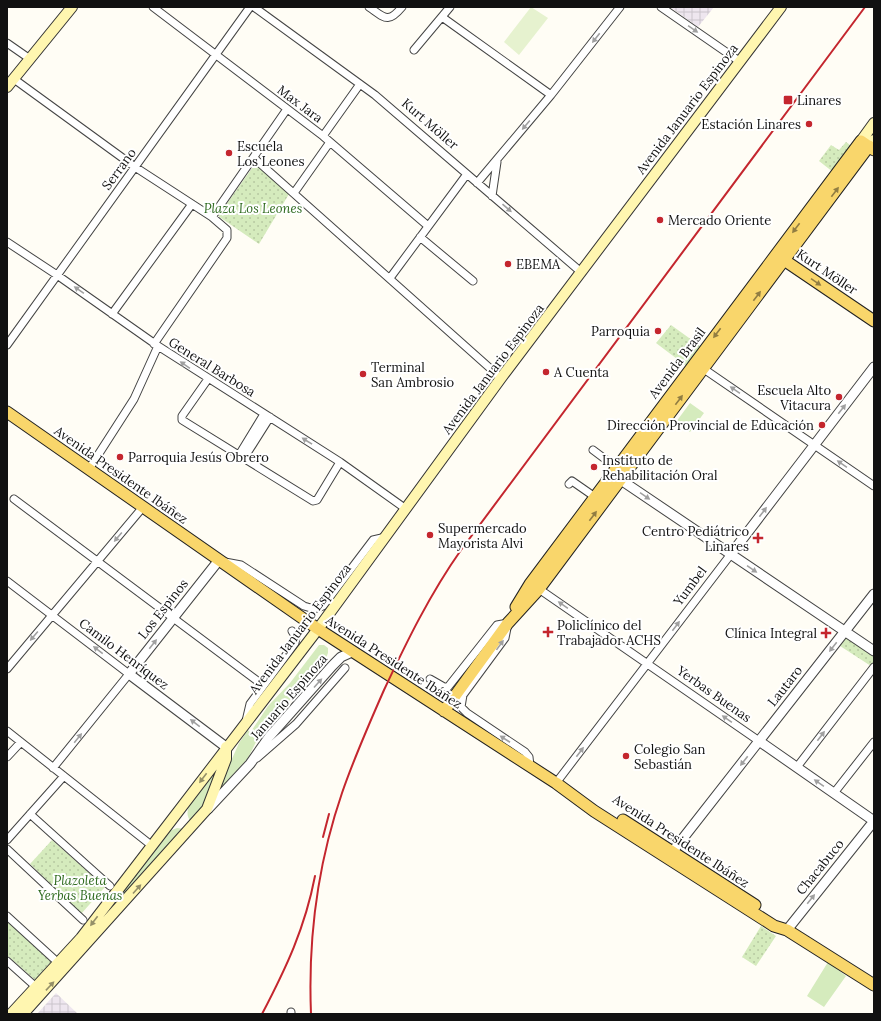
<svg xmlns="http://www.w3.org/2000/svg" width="881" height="1021" viewBox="0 0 881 1021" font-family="Lora,serif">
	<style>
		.industrial { fill: url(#industrial-grid) }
		.grass { fill: #d5ebbd }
		.park { fill: url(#park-dots) }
		.pitch { fill: #e6f2cf }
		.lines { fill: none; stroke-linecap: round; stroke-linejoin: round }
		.minor-casing { stroke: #444; stroke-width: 9 }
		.tertiary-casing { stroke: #444; stroke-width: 11 }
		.secondary-casing { stroke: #333; stroke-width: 12 }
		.primary-casing { stroke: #222; stroke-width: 13 }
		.minor { stroke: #fff; stroke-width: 7 }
		.tertiary { stroke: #fff; stroke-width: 9 }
		.secondary { stroke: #fff6b0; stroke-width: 10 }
		.primary { stroke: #f9d66b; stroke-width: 11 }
		.rail { stroke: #c4262e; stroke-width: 2 }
		.oneway { fill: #a0a0a0 }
		.oneway2 { fill: #917d42 }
		.oneway3 { fill: #948f68 }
		.poi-dot { fill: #c4262e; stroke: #fff; stroke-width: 1.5 }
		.labels { text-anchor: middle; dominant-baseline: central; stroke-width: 4; stroke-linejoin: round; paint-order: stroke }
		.poi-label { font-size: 13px; fill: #111; stroke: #fff; text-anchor: start }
		.street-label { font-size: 13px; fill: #111; stroke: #fff }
		.park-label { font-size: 13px; font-style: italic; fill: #2f6b1f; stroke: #fff }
	</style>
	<defs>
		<pattern id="industrial-grid" width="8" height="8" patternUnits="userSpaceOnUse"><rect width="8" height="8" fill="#eee6ef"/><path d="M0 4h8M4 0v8" fill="none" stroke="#cbc4cc"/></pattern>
		<pattern id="park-dots" width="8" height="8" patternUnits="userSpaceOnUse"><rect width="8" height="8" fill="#d5ebbd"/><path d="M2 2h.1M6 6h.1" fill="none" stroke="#b6c8a1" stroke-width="1.8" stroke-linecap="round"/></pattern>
	</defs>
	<rect width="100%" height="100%" fill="#fffdf5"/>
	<path class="industrial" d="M670,7H714L698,27Z
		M56,993L78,1014H37Z"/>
	<path class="grass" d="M690,403L704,413L690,432L676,422Z
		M319,645H324L328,648V653L326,658L259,736L252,730L268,706L290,683Z
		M248,730L257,740L248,758L216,795L239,743Z
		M225,755C216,778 208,803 191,822C186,815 187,811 190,803Z
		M177,828L185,829L94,932L97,924L167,832Z
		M828,962L846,976L824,1007L807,996Z"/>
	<path class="park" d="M846,142L853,147L833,172L819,161L831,145L839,150Z
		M255,164L289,194L259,244L218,216Z
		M671,325L703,348L689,368L656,343Z
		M845,633L874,653V668L837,644Z
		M52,840L105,887L81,914L30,864Z
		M7,921L52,961L35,980L7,955Z
		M761,926L776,936L756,966L742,957Z"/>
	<path class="pitch" d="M531,7L548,18L519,55L504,42Z"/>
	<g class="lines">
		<defs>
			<path id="minor" d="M153,7L323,136L428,226
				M254,7L375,95L581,272
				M369,7C385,18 388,24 402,7
				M661,7L739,61
				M442,17L551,95
				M7,43L30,59
				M414,50L450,7
				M14,79L135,167L212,217L227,230V238L154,344
				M323,136L360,84
				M254,158L501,378
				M477,183L551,95L620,7
				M294,193L330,142
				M492,196L497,162
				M212,217L287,109
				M420,237L473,281
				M7,242L57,275L158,346L340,462L406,509
				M390,278L467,174
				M112,314L192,204
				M7,345L250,7
				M701,367L874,486
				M208,379L182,416V420L313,501L317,500L340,462
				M593,450L617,468
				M239,455L264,414
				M244,458L270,417
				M89,469L134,399L158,346
				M569,484L572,481L595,497
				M14,499L263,685
				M225,562L241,565L304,606L314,609L323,606L373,540L386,537
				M7,581L129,674L53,768
				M539,589L759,741
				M7,669L143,507
				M430,679L444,687H448L497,625L508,623L505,638L463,695L461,707L467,713L525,752L529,757L530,766
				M246,721L250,704L295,643L296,637L292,631
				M7,731L151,845
				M7,757L21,742
				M257,758L296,724L345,668
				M797,767L874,667
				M556,783L731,554
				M834,793L874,742
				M30,814L110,886
				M7,840L64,776
				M7,849L83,920
				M7,916L54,959
				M7,961L36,987
				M291,1014V1012"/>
			<path id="tertiary" d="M615,476L874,651
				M731,554L874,367
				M219,560L129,674L226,747
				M759,741L874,821
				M208,809L250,764L269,737L332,666L341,657L352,652
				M673,851L874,594
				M787,930L874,821"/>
			<path id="secondary" d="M7,87L72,7
				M861,141L874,123
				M869,146L874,140
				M11,1014L81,938L164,830L318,629L501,378L781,7
				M23,1014L207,809L226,759V747"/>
			<path id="primary" d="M781,254L784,260L874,321
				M7,412L318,629L556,783L594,811L774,926L787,930L874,985
				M516,607L530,584L861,141L874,150
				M444,711L508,623L539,589L869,146
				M623,820L755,905"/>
		</defs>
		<use href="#minor" class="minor-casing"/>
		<use href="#tertiary" class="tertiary-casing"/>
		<use href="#secondary" class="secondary-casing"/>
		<use href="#primary" class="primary-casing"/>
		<use href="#minor" class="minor"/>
		<use href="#tertiary" class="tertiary"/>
		<use href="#secondary" class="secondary"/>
		<use href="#primary" class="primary"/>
		<path class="rail" d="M323,837L329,814
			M262,1014C286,968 305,928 315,876
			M311,1014C308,940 318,863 342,793C354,758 369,724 384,690C407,641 430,594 461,550L865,7"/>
	</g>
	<defs><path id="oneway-solid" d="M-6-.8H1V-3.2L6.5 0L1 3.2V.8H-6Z"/></defs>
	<g class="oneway">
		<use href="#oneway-solid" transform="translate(693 29) rotate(35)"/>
		<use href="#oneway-solid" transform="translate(596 38) rotate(128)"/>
		<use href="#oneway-solid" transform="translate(526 125) rotate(130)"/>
		<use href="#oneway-solid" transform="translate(507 208) rotate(41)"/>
		<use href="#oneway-solid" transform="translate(79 290) rotate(-145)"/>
		<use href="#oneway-solid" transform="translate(185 365) rotate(-146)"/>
		<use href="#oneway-solid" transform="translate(735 390) rotate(-146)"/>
		<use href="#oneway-solid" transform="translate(842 409) rotate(-52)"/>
		<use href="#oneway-solid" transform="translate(307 441) rotate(-148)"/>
		<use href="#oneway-solid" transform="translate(842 464) rotate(-145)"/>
		<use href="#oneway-solid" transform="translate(645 496) rotate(34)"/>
		<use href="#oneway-solid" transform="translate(763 512) rotate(-53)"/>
		<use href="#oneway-solid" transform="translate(118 537) rotate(130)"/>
		<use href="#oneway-solid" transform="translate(752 569) rotate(34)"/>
		<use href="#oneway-solid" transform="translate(563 605) rotate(-145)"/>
		<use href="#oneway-solid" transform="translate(676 626) rotate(-53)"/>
		<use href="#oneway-solid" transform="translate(34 636) rotate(130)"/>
		<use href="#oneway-solid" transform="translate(153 644) rotate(-52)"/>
		<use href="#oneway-solid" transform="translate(500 645) rotate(-54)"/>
		<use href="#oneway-solid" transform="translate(833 647) rotate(128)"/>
		<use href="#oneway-solid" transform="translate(98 650) rotate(-142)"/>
		<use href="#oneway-solid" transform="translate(318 683) rotate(-48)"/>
		<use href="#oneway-solid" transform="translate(727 719) rotate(-145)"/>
		<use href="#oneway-solid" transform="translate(195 723) rotate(-143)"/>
		<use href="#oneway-solid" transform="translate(821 736) rotate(-53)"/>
		<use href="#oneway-solid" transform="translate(78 738) rotate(-51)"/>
		<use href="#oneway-solid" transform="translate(505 739) rotate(-147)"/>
		<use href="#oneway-solid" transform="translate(580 752) rotate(-53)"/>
		<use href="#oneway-solid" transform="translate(744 761) rotate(128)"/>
		<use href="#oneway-solid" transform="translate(819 783) rotate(-145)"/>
		<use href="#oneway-solid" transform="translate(811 899) rotate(-51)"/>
	</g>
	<g class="oneway2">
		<use href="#oneway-solid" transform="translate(835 192) rotate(-53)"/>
		<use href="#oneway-solid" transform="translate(796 228) rotate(127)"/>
		<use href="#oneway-solid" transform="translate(816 282) rotate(34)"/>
		<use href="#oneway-solid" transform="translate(757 296) rotate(-53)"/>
		<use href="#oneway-solid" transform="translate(717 333) rotate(127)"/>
		<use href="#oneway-solid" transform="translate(679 400) rotate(-53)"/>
		<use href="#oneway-solid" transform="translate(593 516) rotate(-53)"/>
	</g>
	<g class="oneway3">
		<use href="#oneway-solid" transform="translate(203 778) rotate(127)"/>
		<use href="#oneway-solid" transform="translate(137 889) rotate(-48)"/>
		<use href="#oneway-solid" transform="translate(94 921) rotate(127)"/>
		<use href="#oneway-solid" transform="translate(50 986) rotate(-47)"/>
	</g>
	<g class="poi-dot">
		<rect x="783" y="95" width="10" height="10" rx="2"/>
		<circle cx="809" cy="124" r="4"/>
		<circle cx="229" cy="153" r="4"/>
		<circle cx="660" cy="220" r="4"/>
		<circle cx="508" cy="264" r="4"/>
		<circle cx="658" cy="331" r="4"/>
		<circle cx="546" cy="372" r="4"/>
		<circle cx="363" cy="374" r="4"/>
		<circle cx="839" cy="397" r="4"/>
		<circle cx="822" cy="425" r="4"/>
		<circle cx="120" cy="457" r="4"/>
		<circle cx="594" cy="467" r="4"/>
		<circle cx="430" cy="535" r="4"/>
		<path d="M756 532h4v4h4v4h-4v4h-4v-4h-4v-4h4z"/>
		<path d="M546 626h4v4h4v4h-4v4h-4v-4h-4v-4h4z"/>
		<path d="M824 627h4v4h4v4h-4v4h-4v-4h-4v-4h4z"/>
		<circle cx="626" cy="756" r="4"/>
	</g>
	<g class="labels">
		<g class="poi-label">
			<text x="797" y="100">Linares</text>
			<text x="801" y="124" text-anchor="end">Estación Linares</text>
			<text x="237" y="146">Escuela<tspan x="237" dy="15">Los Leones</tspan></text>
			<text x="668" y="220">Mercado Oriente</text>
			<text x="516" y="264">EBEMA</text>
			<text x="650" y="331" text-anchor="end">Parroquia</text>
			<text x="371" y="367">Terminal<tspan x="371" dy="15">San Ambrosio</tspan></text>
			<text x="554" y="372">A Cuenta</text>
			<text x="831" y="390" text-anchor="end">Escuela Alto<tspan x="831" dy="15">Vitacura</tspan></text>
			<text x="814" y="425" text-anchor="end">Dirección Provincial de Educación</text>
			<text x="128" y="457">Parroquia Jesús Obrero</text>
			<text x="602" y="460">Instituto de<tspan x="602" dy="15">Rehabilitación Oral</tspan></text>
			<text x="438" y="528">Supermercado<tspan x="438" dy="15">Mayorista Alvi</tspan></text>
			<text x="749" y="531" text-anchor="end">Centro Pediátrico<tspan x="749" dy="15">Linares</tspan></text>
			<text x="557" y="625">Policlínico del<tspan x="557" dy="15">Trabajador ACHS</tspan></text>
			<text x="817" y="633" text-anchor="end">Clínica Integral</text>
			<text x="634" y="749">Colegio San<tspan x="634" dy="15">Sebastián</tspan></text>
		</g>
		<g class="street-label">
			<text transform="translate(300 104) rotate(37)">Max Jara</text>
			<text transform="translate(687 109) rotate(-53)">Avenida Januario Espinoza</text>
			<text transform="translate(430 124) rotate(41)">Kurt Möller</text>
			<text transform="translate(119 169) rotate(-54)">Serrano</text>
			<text transform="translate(827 272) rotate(34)">Kurt Möller</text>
			<text transform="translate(677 363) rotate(-53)">Avenida Brasil</text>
			<text transform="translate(212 367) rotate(32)">General Barbosa</text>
			<text transform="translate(493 369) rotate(-53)">Avenida Januario Espinoza</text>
			<text transform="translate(121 475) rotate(35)">Avenida Presidente Ibáñez</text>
			<text transform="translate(690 586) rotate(-53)">Yumbel</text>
			<text transform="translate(163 609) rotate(-52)">Los Espinos</text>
			<text transform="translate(300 629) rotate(-53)">Avenida Januario Espinoza</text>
			<text transform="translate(124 654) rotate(37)">Camilo Henríquez</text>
			<text transform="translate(394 662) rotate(33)">Avenida Presidente Ibáñez</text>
			<text transform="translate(785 686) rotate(-52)">Lautaro</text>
			<text transform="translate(714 694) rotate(35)">Yerbas Buenas</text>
			<text transform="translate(289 697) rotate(-49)">Januario Espinoza</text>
			<text transform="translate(681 841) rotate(33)">Avenida Presidente Ibáñez</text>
			<text transform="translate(820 867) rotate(-51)">Chacabuco</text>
		</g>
		<g class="park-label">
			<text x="253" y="208">Plaza Los Leones</text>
			<text x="80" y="880">Plazoleta<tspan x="80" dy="15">Yerbas Buenas</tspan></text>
		</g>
	</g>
	<rect width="881" height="1021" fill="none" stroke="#111111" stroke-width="16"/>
</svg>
